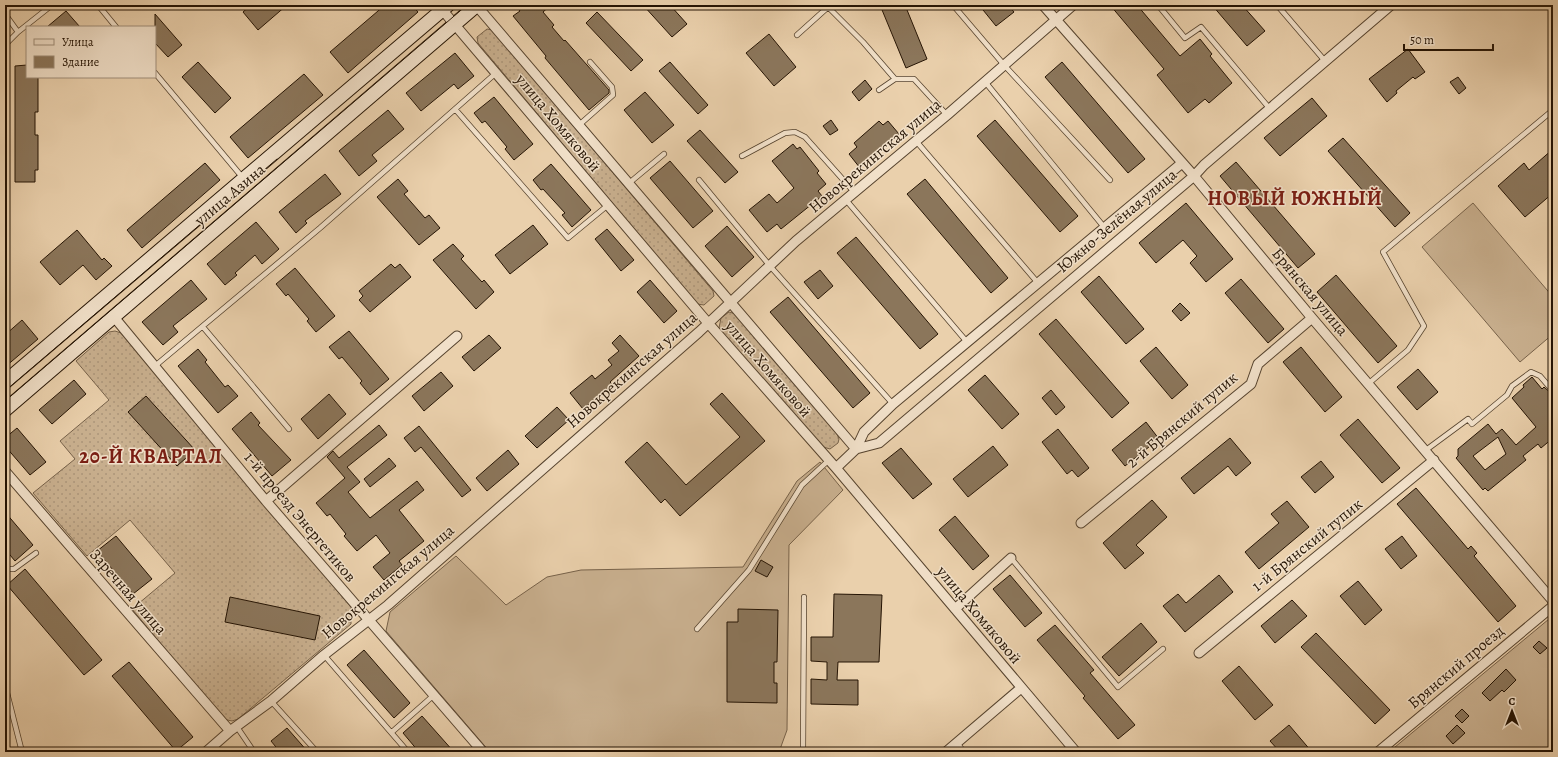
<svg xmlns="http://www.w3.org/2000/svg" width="1558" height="757" viewBox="0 0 1558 757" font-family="Alegreya,serif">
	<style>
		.grass { fill: url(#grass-dots); stroke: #77624a }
		.garden { fill: #c9b08f; stroke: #77624a }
		.building { fill: #8b765b; stroke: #251404; fill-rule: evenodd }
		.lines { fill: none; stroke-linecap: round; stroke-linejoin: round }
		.lane-casing { stroke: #56432e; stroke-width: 6 }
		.street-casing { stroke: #56432e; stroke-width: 11 }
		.secondary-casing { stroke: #251404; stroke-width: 15 }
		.lane { stroke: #f1e0c9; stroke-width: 4.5 }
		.street { stroke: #f1e0c9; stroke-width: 9 }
		.secondary { stroke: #f1e0c9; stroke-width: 13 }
		.tram { stroke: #251404; stroke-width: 1 }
		.labels { text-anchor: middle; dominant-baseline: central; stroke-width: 3; stroke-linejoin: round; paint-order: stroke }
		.street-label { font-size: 16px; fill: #251404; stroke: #f1e0c9 }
		.district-label { font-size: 20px; font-weight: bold; letter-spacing: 1px; fill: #7a1f14; stroke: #f1e0c9 }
	</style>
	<defs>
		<pattern id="grass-dots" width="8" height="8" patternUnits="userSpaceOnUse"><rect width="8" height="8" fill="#c9b08f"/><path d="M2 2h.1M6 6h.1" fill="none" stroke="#ac967a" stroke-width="1.8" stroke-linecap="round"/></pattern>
	</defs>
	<rect width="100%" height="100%" fill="#ead0ac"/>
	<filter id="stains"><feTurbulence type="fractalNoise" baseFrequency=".005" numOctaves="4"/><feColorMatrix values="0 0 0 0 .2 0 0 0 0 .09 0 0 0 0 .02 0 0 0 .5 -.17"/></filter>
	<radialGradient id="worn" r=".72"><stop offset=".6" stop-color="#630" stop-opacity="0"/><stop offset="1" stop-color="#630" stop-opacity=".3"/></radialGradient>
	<path class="grass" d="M487,29L492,30L713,291L714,296L704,305L697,304L478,43L477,37Z
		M729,312L736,314L837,434L839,439L838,443L830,449L820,446L719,328L721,318Z
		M115,331L121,333L351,607V624L238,719L232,721L223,719L132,609L175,573L130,520L87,556L33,493L75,459L60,441L109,400L76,361L109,332Z"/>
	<path class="garden" d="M1473,203L1553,297V334L1520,362L1422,247Z
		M820,462L843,490L789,545L787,730L779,752H490L386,631L390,612L456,556L506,605L547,577L581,570L743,567L797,481Z
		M1553,617V752H1389L1549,619Z"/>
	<path class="building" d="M251,5H287L258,30L243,12Z
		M385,5H412L418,12L348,73L330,52Z
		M515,5H551L543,12L554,25L552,27L564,41L565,40L609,90V93L589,110L545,58L546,56L513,16L520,11Z
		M643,5H670L687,24L672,37Z
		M880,5H905L927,59L906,68Z
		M979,5H1008L1014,12L996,26Z
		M1110,5H1137L1180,56L1200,39L1212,54L1210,56L1232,83L1209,103L1205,99L1188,113L1157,75L1164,69Z
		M1212,5H1242L1265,31L1247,46Z
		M66,11L80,27H47Z
		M597,12L643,60L631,71L586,23Z
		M155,14L182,45L168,57L155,43Z
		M769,34L796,67L774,86L746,53Z
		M1408,49L1425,72L1415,79L1413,77L1396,91L1397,93L1387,102L1369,79Z
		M455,53L474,76L458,89L454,84L421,111L406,93Z
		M198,62L231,98L215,113L182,77Z
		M670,62L708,105L698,114L659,71Z
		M1062,62L1145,159L1128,173L1045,77Z
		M27,65V77H38V112H35V135H38V170H35V182H15V66Z
		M304,74L323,95L248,158L230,137Z
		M1458,77L1466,88L1459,94L1450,82Z
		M865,80L872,89L859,101L852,92Z
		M645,92L674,125L652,143L624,110Z
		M494,97L533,144L514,160L505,149L507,147L485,121L482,123L474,113Z
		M1312,98L1327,116L1280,156L1264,138Z
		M388,110L404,129L372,155L377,161L359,176L339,151Z
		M831,120L838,130L830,135L823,126Z
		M995,120L1078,216L1060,232L977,136Z
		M879,121L883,125L888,121L899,134L860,168L849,154L857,147L854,143Z
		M700,130L738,172L725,183L687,141Z
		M1343,138L1410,213L1395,227L1328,151Z
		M793,144L797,149L800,147L819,171L817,173L826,184L818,191L822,196L781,229L777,224L767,232L749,210L769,194L777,203L794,188L772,161Z
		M1553,149V193L1525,217L1498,186L1524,163L1529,170Z
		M670,161L713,211L693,228L650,178Z
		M1236,162L1315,254L1298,268L1220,176Z
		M205,163L220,180L142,248L127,230Z
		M551,164L591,210L572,227L562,215L565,213L543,189L541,190L533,180Z
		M325,174L341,194L305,221L307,223L296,233L279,212Z
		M398,179L408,191L404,194L425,218L429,215L440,228L419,245L377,197Z
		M925,179L1008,278L991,293L907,194Z
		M1186,203L1233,259L1206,282L1190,263L1197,256L1183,240L1156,263L1139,243Z
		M256,222L279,249L262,264L255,255L235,273L237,275L225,285L207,264Z
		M533,225L548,244L510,274L495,255Z
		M727,226L754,257L732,277L705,246Z
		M607,229L634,260L621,271L595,239Z
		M77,230L102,260L104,258L112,266L96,280L83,265L60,285L40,262Z
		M856,237L938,334L920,349L837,253Z
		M453,244L464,256L461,259L482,282L484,280L494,292L476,309L433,260Z
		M391,264L395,268L400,264L411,277L370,312L359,300L363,296L359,291Z
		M295,268L335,316L316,332L307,321L309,319L288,294L286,296L276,284Z
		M820,270L833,286L818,299L804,282Z
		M1336,275L1397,346L1378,363L1317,292Z
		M1099,276L1144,329L1126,344L1081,292Z
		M1241,279L1284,329L1268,343L1225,293Z
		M191,280L207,299L173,326L178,332L163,345L142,322Z
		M650,280L677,311L664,323L637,292Z
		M788,297L870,393L853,408L770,312Z
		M1180,303L1190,313L1181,321L1172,311Z
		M1056,319L1129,403L1112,418L1039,334Z
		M22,320L38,339L5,367V335Z
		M349,331L389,379L370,395L360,383L362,381L342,357L339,359L329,347Z
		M489,335L501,348L474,371L462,357Z
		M620,335L639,356L610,382L613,385L583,409L570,393L592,375L595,379L612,365L608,360L619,351L612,343Z
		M1156,347L1188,385L1172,399L1140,361Z
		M1301,347L1342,397L1325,412L1283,362Z
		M198,349L207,360L205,362L225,387L228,385L238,396L218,413L178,366Z
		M1418,369L1438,392L1417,410L1397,387Z
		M441,372L453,386L424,411L412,396Z
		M985,375L1019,414L1002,429L968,390Z
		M1532,377L1542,389L1544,387L1553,395V438L1541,448L1538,444L1523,456L1526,460L1488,491L1485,488L1483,490L1456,458L1458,456V449L1488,424L1496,434L1502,429L1516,445L1536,427L1512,398L1524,387L1523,385ZM1498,437L1506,454L1485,470L1473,456Z
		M74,380L86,394L52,424L39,410Z
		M1051,390L1065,407L1056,415L1042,398Z
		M722,393L765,441L680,516L665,499L661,503L625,462L647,442L686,485L740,437L710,404Z
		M329,394L346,414L318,439L301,419Z
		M146,396L195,450L177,466L128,412Z
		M557,407L569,420L537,448L525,436Z
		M251,412L260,423L258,425L291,460L272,476L232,429Z
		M1358,419L1400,468L1382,483L1340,435Z
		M1146,422L1159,439L1125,466L1112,450Z
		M379,425L387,435L347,467L360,482L348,492L370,518L417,481L424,490L399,510L424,541L399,561L402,565L384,580L373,567L390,553L376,535L357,551L344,536L346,534L330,514L327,516L316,503L345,478L327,457L333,451L339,458Z
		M419,426L471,490L462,497L421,447L415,452L404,438Z
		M17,428L46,462L30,475L5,446V438Z
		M1058,429L1089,468L1078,477L1072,470L1067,474L1042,442Z
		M1230,438L1251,463L1236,476L1228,466L1194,494L1181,478Z
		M993,446L1008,465L968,497L953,479Z
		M901,448L932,484L913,499L882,463Z
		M508,450L519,464L487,491L476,478Z
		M389,458L396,466L370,487L364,479Z
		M1321,461L1334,477L1315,493L1301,477Z
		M1416,488L1468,549L1471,546L1477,553L1474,556L1516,606L1498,622L1397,504Z
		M1152,500L1167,517L1136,545L1144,553L1125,569L1103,543Z
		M1287,501L1309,527L1259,569L1245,552L1279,523L1271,514Z
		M5,512L33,545L15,561L5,549Z
		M955,516L989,556L973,570L939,530Z
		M116,536L152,579L133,594L97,551Z
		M1402,536L1417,556L1401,569L1385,549Z
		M761,560L773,567L767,577L755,571Z
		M25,569L102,660L84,675L7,585Z
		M1010,575L1042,613L1025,627L993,589Z
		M1219,575L1233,592L1185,632L1163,606L1178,594L1186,603Z
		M1358,581L1382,610L1365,625L1340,596Z
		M834,594L882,595L879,662H838L837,680H858V705L811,704V679L827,680V662L811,661V637H833Z
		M230,597L320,616L315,640L225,622Z
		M1292,600L1307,616L1275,643L1261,626Z
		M738,609L778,610L777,662H774V683H777V703L727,702V622H738Z
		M1141,623L1157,642L1119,676L1102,657Z
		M1055,625L1094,670L1090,673L1135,725L1118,739L1083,698L1085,696L1037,640Z
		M1316,633L1390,710L1375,724L1301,647Z
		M1539,641L1547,648L1540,654L1533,647Z
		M364,650L410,703L394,718L347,665Z
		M129,662L193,737L176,751L112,676Z
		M1239,666L1273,705L1255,720L1222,681Z
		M1506,669L1516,680L1504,692L1502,690L1490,701L1482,693Z
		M1462,709L1469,716L1462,723L1455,716Z
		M422,716L454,752H419L403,733Z
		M1289,725L1312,752H1280L1270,741Z
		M1457,725L1465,733L1453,744L1446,736Z
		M287,728L308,752H280L271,741Z"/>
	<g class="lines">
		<defs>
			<path id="lane" d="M98,5L116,27
				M826,5L863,42L895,79H914L947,115
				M953,5L1005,66L1110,180
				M1158,5L1185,38L1201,27L1270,109
				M1277,5L1325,61
				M5,14L18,32L52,5
				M797,35L827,8
				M5,45L18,32
				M155,73L243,178
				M986,83L1104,227
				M879,90L895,79
				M455,109L568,238L608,205
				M578,126L613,95L612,87L590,62
				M916,141L1038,283
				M742,156L785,133L795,132L805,137L855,193
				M699,180L770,266L893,404
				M628,184L664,154
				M846,200L967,342
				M203,327L289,429
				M155,366L320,228L496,73
				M1368,384L1408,350L1424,326L1383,252L1553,110
				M1426,450L1468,419L1472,424L1507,395L1512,386L1531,372L1540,376L1553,391
				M1011,558L1118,687L1163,649
				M5,569H14L36,553
				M697,629L749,570L802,485L829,460
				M324,655L408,752
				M5,685L22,752
				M271,701L317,752
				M237,727L254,752
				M392,732L434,695
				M957,743L964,752
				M803,752L804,597"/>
			<path id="street" d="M476,5L856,449L864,432L893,404L1182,163
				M1043,5L1194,176L1312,318L1553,601
				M439,6L708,323L836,468L1076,752
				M114,317L266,501L483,752
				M836,468L856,449L879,443L1194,176L1204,165L1391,5
				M5,471L230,731
				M266,501L457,336
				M1081,523L1251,384L1258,364L1312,318
				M955,609L1011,558
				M1199,653L1434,460
				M206,752L230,731L271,701L324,655L388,605L699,332L796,241L947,115L1073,5
				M946,752L1021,688
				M1378,752L1553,606"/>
			<path id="secondary" d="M5,382L448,5
				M5,410L477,5"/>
		</defs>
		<use href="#lane" class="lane-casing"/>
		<use href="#street" class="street-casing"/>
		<use href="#secondary" class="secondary-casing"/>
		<use href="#lane" class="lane"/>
		<use href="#street" class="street"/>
		<use href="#secondary" class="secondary"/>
		<path class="tram" d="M5,391L277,159
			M5,401L467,5"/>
	</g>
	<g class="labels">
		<g class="street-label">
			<text transform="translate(558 123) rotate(50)">улица Хомяковой</text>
			<text transform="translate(875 156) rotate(-40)">Новокрекингская улица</text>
			<text transform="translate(230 195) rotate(-40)">улица Азина</text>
			<text transform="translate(1117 221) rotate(-40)">Южно-Зелёная улица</text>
			<text transform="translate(1310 292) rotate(50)">Брянская улица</text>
			<text transform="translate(768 369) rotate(49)">улица Хомяковой</text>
			<text transform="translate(632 370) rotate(-41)">Новокрекингская улица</text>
			<text transform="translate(1182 420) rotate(-40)">2-й Брянский тупик</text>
			<text transform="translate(300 517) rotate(50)">1-й проезд Энергетиков</text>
			<text transform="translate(1307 545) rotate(-39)">1-й Брянский тупик</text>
			<text transform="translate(388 582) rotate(-40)">Новокрекингская улица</text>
			<text transform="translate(128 592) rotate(49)">Заречная улица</text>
			<text transform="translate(979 615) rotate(50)">улица Хомяковой</text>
			<text transform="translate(1456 667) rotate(-40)">Брянский проезд</text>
		</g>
		<g class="district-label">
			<text x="1295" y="198">НОВЫЙ ЮЖНЫЙ</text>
			<text x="151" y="456">20-Й КВАРТАЛ</text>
		</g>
	</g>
	<rect width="1558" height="757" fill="none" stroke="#ead0ac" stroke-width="20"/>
	<rect x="6" y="6" width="1546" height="745" fill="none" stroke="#251404" stroke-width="2"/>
	<rect x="10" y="10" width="1538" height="737" fill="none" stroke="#251404"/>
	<rect x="26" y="26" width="130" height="52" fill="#f1e0c9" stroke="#9f8e7a"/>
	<rect x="34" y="39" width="20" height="6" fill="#f1e0c9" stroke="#9f8e7a"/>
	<text x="62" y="46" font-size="12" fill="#251404">Улица</text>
	<rect x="34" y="56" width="20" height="12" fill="#8b765b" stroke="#9f8e7a"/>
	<text x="62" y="66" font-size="12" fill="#251404">Здание</text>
	<g transform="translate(1512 711)" stroke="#f1e0c9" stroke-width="3" paint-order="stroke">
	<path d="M0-3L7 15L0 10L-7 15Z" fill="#251404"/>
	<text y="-6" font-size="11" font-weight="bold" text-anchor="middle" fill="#251404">С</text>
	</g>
	<path d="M1404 44v6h89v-6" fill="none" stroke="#251404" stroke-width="2"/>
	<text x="1410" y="44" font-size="12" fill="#251404" stroke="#f1e0c9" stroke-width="3" paint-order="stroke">50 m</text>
	<rect width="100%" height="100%" filter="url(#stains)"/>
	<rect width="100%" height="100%" fill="url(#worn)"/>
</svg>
